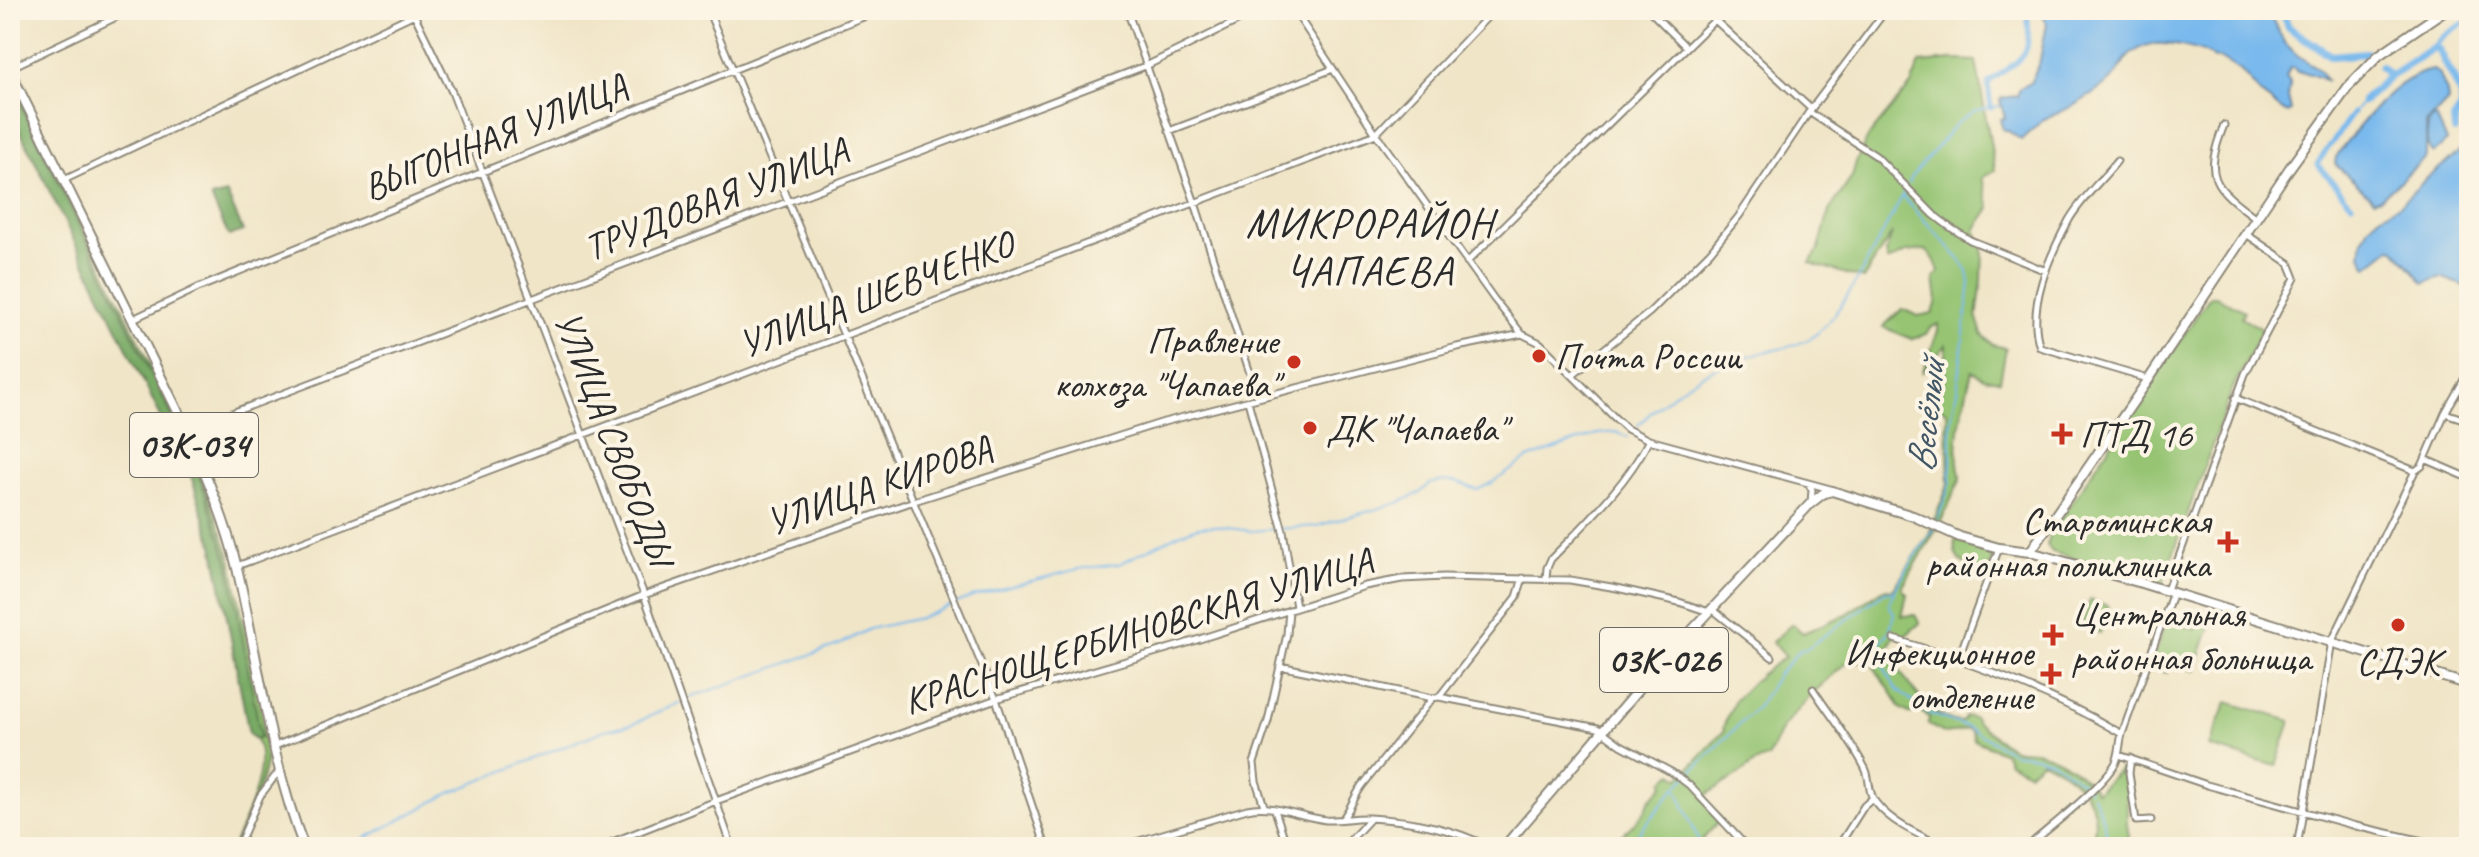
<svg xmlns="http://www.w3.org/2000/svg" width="2479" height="857" viewBox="0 0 2479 857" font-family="Caveat,sans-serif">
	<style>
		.green { fill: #96c473; stroke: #60784f; stroke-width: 2 }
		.forest { fill: #78aa65; stroke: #526a48; stroke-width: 2 }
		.water { fill: #79b9ed; stroke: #52728c; stroke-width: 2 }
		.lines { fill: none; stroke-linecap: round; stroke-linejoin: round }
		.stream { stroke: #79b9ed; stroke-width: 2 }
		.canal { stroke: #79b9ed; stroke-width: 5 }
		.river { stroke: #79b9ed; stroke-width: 8 }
		.street-casing { stroke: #8e8879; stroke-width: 9 }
		.primary-casing { stroke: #8e8879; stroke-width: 12 }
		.street { stroke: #fff; stroke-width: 5 }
		.primary { stroke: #fff; stroke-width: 8 }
		.poi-dot { fill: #c8321e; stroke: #fcf5e5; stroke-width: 3 }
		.labels { text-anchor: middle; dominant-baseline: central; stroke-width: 8; stroke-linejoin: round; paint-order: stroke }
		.shield { fill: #fcf5e5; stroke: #6a6863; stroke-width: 2 }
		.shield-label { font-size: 36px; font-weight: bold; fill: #2b2b2b }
		.street-label { font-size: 38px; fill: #2b2b2b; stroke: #fcf5e5 }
		.poi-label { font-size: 38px; fill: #2b2b2b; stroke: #fcf5e5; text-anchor: start }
		.water-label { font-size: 40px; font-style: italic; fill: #425665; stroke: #fcf5e5 }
		.quarter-label { font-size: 42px; letter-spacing: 2px; fill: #2b2b2b; stroke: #fcf5e5 }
	</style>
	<rect width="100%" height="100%" fill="#fcf5e5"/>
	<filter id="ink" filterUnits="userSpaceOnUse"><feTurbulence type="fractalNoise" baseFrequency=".0125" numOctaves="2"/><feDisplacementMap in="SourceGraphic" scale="16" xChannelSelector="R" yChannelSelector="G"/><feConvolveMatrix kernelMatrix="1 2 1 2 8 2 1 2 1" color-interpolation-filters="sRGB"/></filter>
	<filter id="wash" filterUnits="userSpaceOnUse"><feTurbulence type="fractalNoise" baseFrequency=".006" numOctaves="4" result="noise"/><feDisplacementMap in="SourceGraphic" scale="32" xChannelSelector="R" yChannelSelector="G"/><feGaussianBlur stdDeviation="1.8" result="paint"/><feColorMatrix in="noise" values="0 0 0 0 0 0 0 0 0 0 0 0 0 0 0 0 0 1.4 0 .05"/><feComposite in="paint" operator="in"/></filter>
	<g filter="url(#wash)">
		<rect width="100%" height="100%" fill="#f0e5c7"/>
		<path class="green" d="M1952,60L1976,61L1995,170L1982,178L1990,208L1975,230L1983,248L1982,280L1977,318L1982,334L1993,345L2006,348L2000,381L1984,378L1972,371C1964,405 1951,444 1961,478L1941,521L1903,586V590L1907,594L1902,616L1915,615L1920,623L1904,637L1895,635L1884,654C1909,676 1924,720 1962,722L1966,716L1975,718L1976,722C1988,731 2000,743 2014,749C2021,752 2030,749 2039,752C2061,758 2083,774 2097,792L2119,770L2127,766V825L2131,847H2092C2090,837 2096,832 2095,822C2094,791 2067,772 2042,760L2028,772L2009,762L2005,753L1974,740L1972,731L1968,729L1945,734L1928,724L1929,717L1918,710L1910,714L1899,707C1896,694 1877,676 1870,659L1845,664L1814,692L1782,728L1768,758C1752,761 1745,772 1732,779C1721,785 1713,789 1703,798L1721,819L1703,839L1705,847H1611C1622,832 1645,818 1649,801L1664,785L1663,781L1673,773L1680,778L1724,731L1723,727L1735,700L1761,674L1785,657L1772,642L1792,624L1803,633L1845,615L1884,589L1893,590L1928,536L1949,483L1947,412L1940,407L1939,398L1946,368V345L1922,373L1938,331V324L1930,328L1926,334L1912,339L1883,327L1902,309L1918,316L1933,313L1937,301L1934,278L1939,273C1937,263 1933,255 1925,250L1906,252L1888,261L1886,252L1892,233L1863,279L1810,263L1819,249L1829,211L1852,177L1856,162L1868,137L1911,85L1920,63Z
			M10,77L187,439L201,473L231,559L263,720L266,763L257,795L235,847H232C244,823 272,763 255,739L260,737L228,561L198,472L194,471L191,476L163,420L169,421L172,415L10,83Z
			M2210,296H2216L2244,311L2241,317L2262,329L2232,390L2162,585L2052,552L2047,545L2050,535Z
			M1955,539L1992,551L1993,555L1989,569L1983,571C1964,563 1952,563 1955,539Z
			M2090,600L2108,606L2100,633L2081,626Z
			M2202,611L2214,615L2195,671L2171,662L2167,673L2151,666L2167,620L2196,630Z
			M2227,702L2291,721L2276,766L2209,747Z"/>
		<path class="forest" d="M10,83L172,415L169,421L163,420L161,417L10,111Z
			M227,194L243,231L229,236L211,198Z
			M194,471L198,472L228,561L261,737L255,739L249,734L214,549L191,476V472Z"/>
		<path class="water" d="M2041,10H2267L2285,43L2297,55L2317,68L2327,81C2319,77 2306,71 2297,72L2294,68H2290L2286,77L2290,83L2288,97L2291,111L2287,113L2262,95L2241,71L2219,58L2215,59C2202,48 2164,41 2148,45C2143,46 2131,53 2127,58C2120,66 2118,75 2108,83C2089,98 2065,111 2042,120C2036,128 2028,132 2021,140L2007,130H2003L2000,119L2005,118L2000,100L2001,98L2017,96L2020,88L2030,83L2039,65L2047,24Z
			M2433,70L2439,73L2447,93L2448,101L2426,124V157L2381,198L2374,200L2335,164L2336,157C2357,128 2396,75 2433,70Z
			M2436,117L2447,141L2433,154C2424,146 2427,133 2429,122Z
			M2469,144V288L2441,277L2424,283L2395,249L2391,248L2367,267L2361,255L2363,239L2369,226L2380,216L2401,204L2427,178Z"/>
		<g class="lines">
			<path class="stream" d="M2353,113L2363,101
				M1908,184L1913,175L1957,123L1974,111L2000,106
				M1905,190L1902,196L1959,258L1968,272L1970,283L1957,391L1951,420V482L1937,521
				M1638,425C1668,395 1703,369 1745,357C1765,351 1791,349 1809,339C1841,322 1883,230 1902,197
				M1934,527C1925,543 1890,592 1889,605L1894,613L1890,630L1875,652L1897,690L1930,714L1967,727L2013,753L2036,756L2052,761L2084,783L2089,790
				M1677,789L1701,847
				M2093,795L2105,825L2108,847
				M349,847L450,793L605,730L633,724L692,697L841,644L869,629L920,618L972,597L1008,587L1078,569L1119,564L1179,534L1198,527L1214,526L1251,531L1317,526L1398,503L1420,493L1430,484L1443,481L1456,482L1477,490L1492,483L1527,459L1597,434L1616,432L1628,437
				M1627,847L1676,787L1759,705L1778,674L1800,650L1806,649L1885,592H1892"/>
			<path class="canal" d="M2434,47C2442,34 2456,28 2469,20
				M1991,108L1988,83C2023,56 2033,59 2027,10
				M2352,204L2317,164L2353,113"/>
			<path class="river" d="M2282,10L2288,27L2331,56L2366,53
				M2381,67L2390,76L2434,47L2439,50L2462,96V108L2454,120L2455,130
				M2363,101L2390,76"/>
		</g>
	</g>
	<g filter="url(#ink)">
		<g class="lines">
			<defs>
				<path id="street" d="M412,10L452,92L644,595L732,847
					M708,10L996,699L1046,847
					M1127,10L1195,203L1258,398
					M1294,10L1376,134L1494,299L1522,334L1540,343L1614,417L1627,429L1649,440L1834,490
					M1649,10L1686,47
					M1715,20L1811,109
					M10,68L131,10
					M1809,112L1876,156L1934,215L1951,228L1970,240L2046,271
					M2224,125C2203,178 2213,186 2256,218
					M1169,131L1333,69
					M2117,161C2102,180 2081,199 2069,220C2050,255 2026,307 2040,347L2148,379
					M64,180L423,10
					M1467,262L1725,10
					M133,319L198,288L880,10
					M1572,375L1650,312L1710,252L1739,216L1809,112L1886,10
					M2235,398L2415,471
					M1248,401L1283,531L1296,607
					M2445,413L2469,421
					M187,430L1148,65L1260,10
					M2425,459L2469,478
					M1808,483L1812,490L1811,502
					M237,566L1376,134L1494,10
					M1546,579L1547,568L1551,559C1586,523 1626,485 1649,440
					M2167,590L2245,374L2295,278L2289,263L2246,234
					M1712,609L1772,657
					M1894,639C1973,663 2051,692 2122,734
					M1960,659L1963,646L1999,548
					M1280,666L1432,698L1439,697L1598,728L1621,745L1673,773L1689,785L1747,847
					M1813,689C1830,715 1851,740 1865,768C1871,779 1867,793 1876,803C1892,824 1922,836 1945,847
					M1439,697L1517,597L1523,578
					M275,746L644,595L914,501L1164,422L1457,347L1522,334
					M2119,755L2207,785L2356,826L2450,847
					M2131,758L2129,773L2136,821L2151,820
					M1264,806L1256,781L1254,763L1268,721L1287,634L1289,610
					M1275,810L1287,847
					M1343,818C1351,808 1354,797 1362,786L1432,699
					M238,847L260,796L279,771
					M600,847L716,801L996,699L1184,644L1365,586L1402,579L1444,577L1570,580L1617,588L1679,602L1709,612
					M1119,847L1247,809C1274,803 1299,817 1326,820C1340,821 1354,817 1369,818C1410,820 1452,828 1489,847
					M1344,847L1370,819
					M1838,847L1864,806L1872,799
					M2027,847C2051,826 2099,790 2115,764C2120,755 2119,745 2122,734L2173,592
					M2297,847L2332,641L2415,471L2422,466L2445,413L2469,371"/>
				<path id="primary" d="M10,71L187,430C206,475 226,521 237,568C259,661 269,757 304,847
					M2030,552L2149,379L2289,169L2348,87L2379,55L2445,10
					M1504,847L1655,670L1811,503L1824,493L1832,491L1913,516L1960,537L1999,548L2030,552L2138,582L2469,685"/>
			</defs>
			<use href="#street" class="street-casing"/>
			<use href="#primary" class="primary-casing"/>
			<use href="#street" class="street"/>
			<use href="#primary" class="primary"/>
		</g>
	</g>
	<g class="poi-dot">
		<circle cx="1539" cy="356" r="8"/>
		<circle cx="1294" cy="362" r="8"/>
		<circle cx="1310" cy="428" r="8"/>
		<path d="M2058 422h8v8h8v8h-8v8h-8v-8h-8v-8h8z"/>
		<path d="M2224 530h8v8h8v8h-8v8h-8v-8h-8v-8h8z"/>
		<circle cx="2398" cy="625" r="8"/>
		<path d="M2049 623h8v8h8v8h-8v8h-8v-8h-8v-8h8z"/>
		<path d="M2047 662h8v8h8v8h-8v8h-8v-8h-8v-8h8z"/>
	</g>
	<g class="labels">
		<g class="shield">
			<rect x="130" y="413" width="128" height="64" rx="6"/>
			<rect x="1600" y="628" width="128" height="64" rx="6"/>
		</g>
		<g class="shield-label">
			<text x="194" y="445">03К-034</text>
			<text x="1664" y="660">03К-026</text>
		</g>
		<g class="street-label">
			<text transform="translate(495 137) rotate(-22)">ВЫГОННАЯ УЛИЦА</text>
			<text transform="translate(716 199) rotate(-21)">ТРУДОВАЯ УЛИЦА</text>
			<text transform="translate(876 294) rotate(-21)">УЛИЦА ШЕВЧЕНКО</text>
			<text transform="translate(614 438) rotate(69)">УЛИЦА СВОБОДЫ</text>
			<text transform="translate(879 485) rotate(-19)">УЛИЦА КИРОВА</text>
			<text transform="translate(1138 631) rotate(-17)">КРАСНОЩЕРБИНОВСКАЯ УЛИЦА</text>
		</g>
		<g class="poi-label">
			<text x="1278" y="340" text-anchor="end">Правление<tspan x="1278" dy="44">колхоза "Чапаева"</tspan></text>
			<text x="1555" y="356">Почта России</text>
			<text x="1326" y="428">ДК "Чапаева"</text>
			<text x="2080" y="434">ПТД 16</text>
			<text x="2210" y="520" text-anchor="end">Староминская<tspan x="2210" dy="44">районная поликлиника</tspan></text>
			<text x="2071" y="613">Центральная<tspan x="2071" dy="44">районная больница</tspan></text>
			<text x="2033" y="652" text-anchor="end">Инфекционное<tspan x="2033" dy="44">отделение</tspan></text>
			<text x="2398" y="661" text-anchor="middle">СДЭК</text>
		</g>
		<g class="water-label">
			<text transform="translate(1926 416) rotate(-84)">Весёлый</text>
		</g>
		<g class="quarter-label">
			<text x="1370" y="223">МИКРОРАЙОН<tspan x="1370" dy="48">ЧАПАЕВА</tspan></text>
		</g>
	</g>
	<rect width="2479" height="857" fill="none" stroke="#fcf5e5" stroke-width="40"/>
</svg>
